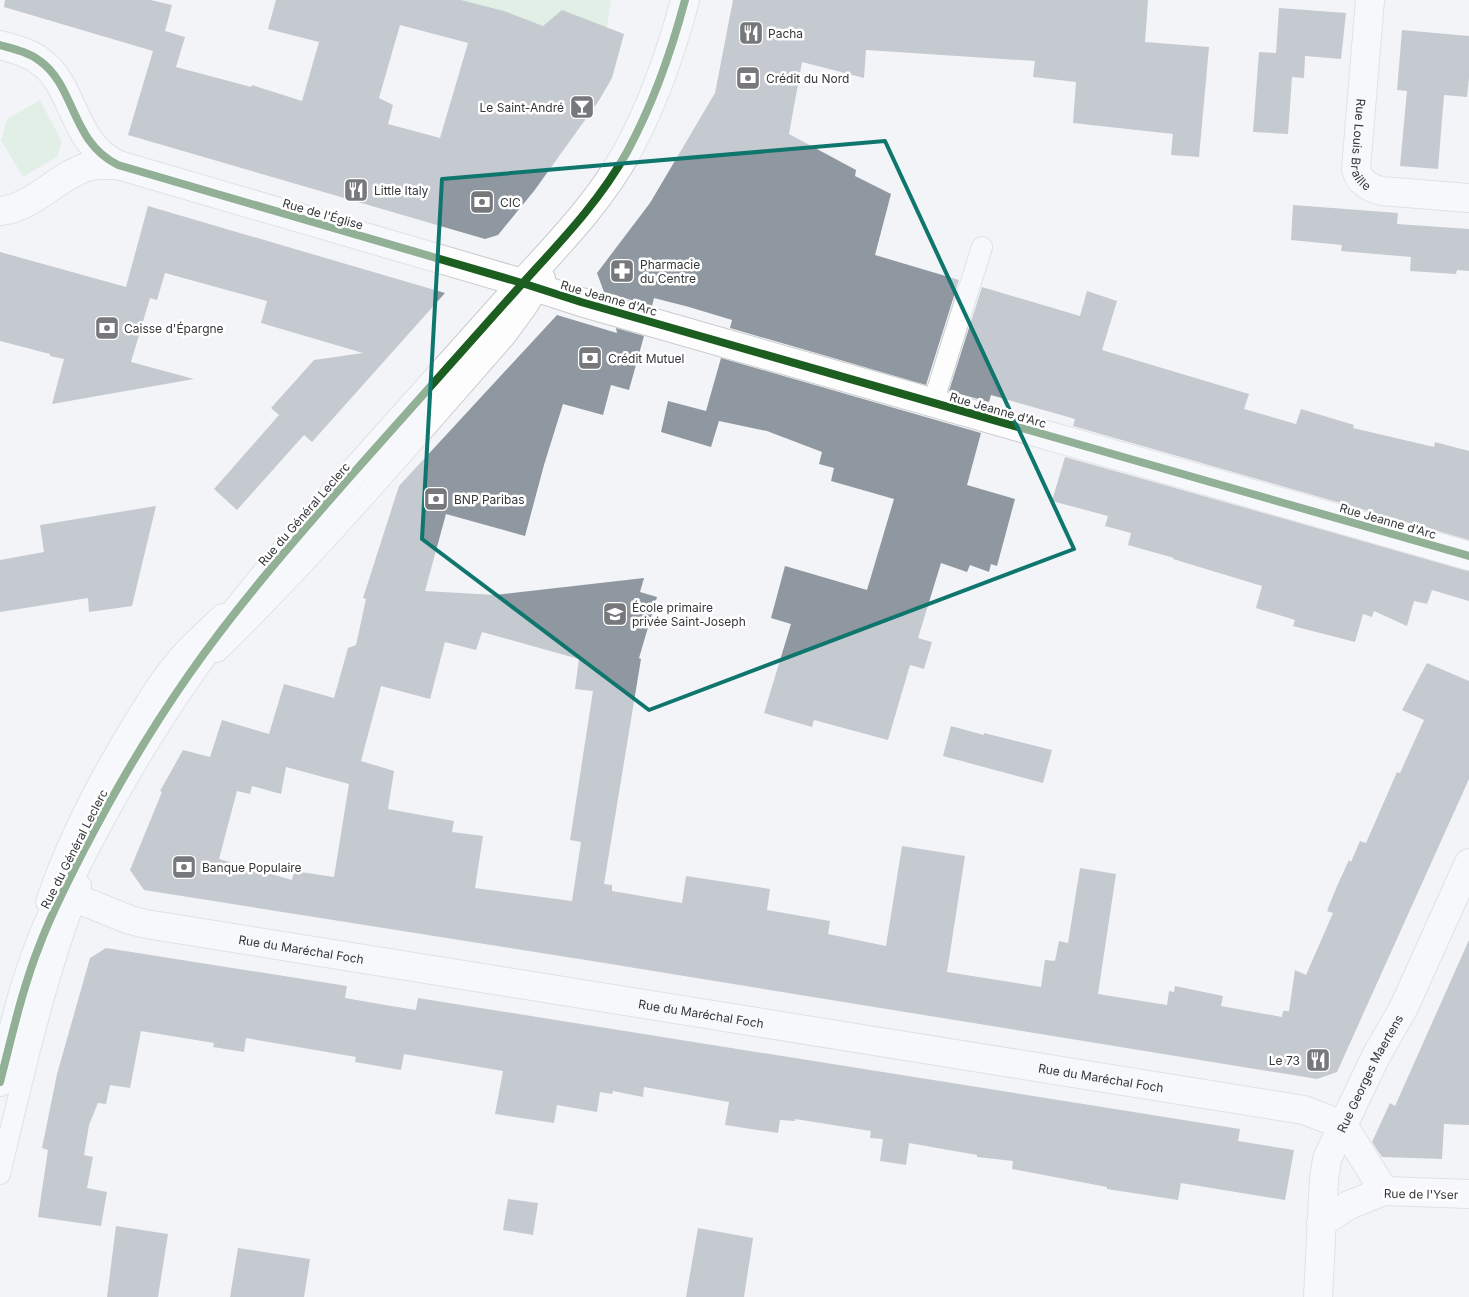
<svg xmlns="http://www.w3.org/2000/svg" width="1469" height="1297" viewBox="0 0 1469 1297" font-family="Inter,sans-serif">
	<style>
		.green { fill: #cde8d1 }
		.building { fill: #8f97a0; fill-rule: evenodd }
		.lines { fill: none; stroke-linecap: round; stroke-linejoin: round }
		.lane-casing { stroke: #c9cbcd; stroke-width: 22 }
		.street-casing { stroke: #c9cbcd; stroke-width: 30 }
		.primary-casing { stroke: #c9cbcd; stroke-width: 30 }
		.lane { stroke: #fdfdfe; stroke-width: 20 }
		.street { stroke: #fdfdfe; stroke-width: 28 }
		.primary { stroke: #fdfdfe; stroke-width: 28 }
		.cycleway-casing { stroke: #fff; stroke-width: 11 }
		.cycleway { stroke: #1b5e20; stroke-width: 8 }
		.marked { fill: none; stroke: #0f766e; stroke-width: 4; stroke-linejoin: round }
		.labels { text-anchor: middle; dominant-baseline: central; stroke-width: 5; stroke-linejoin: round; paint-order: stroke }
		.poi-label { font-size: 12px; fill: #343638; stroke: #fff; text-anchor: start }
		.street-label { font-size: 12px; fill: #343638; stroke: #fff }
	</style>
	<rect width="100%" height="100%" fill="#f2f4f7"/>
	<path class="green" d="M460,0H611L607,28L589,44L504,11Z
		M40,100L62,142L57,157L23,177L1,140L7,119Z"/>
	<path class="building" d="M5,0H151L172,5L165,31L185,37L176,67L251,87L252,85L302,101L319,42L268,29L276,0H461L504,11L543,26L562,10L624,34L612,78L598,102L534,191L498,235L485,239L128,135L153,51L4,7ZM400,25L468,43L440,138L388,124L393,105L379,98Z
		M733,0H1148L1145,42L1209,47L1199,157L1171,155L1173,134L1073,123L1076,82L1033,77L1035,61L866,50L864,78L802,62L789,134L856,170L855,176L891,194L875,255L959,280L926,385L730,328L732,320L689,307L654,298L652,306L604,292L597,273L650,203L715,93Z
		M1279,8L1346,13L1341,59L1305,56L1304,78L1292,77L1288,134L1253,132L1259,52L1276,53Z
		M1402,30L1469,36V78L1467,97L1444,95L1438,169L1400,166L1407,91L1397,90Z
		M1293,205L1398,213L1397,224L1469,229V271L1457,270L1456,274L1410,271L1411,257L1341,251L1342,245L1291,240Z
		M148,206L445,293L312,442L304,435L237,510L214,489L279,415L271,408L314,360L363,353L261,323L267,301L165,273L157,300L150,298L131,362L194,379L52,404L64,359L50,356V354L0,341V252L126,287Z
		M982,287L1080,316L1087,291L1117,301L1102,350L1249,394L1244,409L1296,424L1301,409L1354,425L1353,428L1434,447L1435,442L1469,451V540L1073,426L1075,419L991,395L989,402L949,391Z
		M557,315L617,333L616,328L644,336L629,390L611,385L603,415L563,404L544,465L525,536L446,514L425,591L495,595L644,578L640,592L657,597L639,658L641,659L604,884L612,885V891L682,903L686,876L770,889L767,910L830,921L828,934L886,946L902,846L965,856L947,972L1041,987L1045,960L1055,961L1059,941L1068,943L1080,868L1116,874L1098,994L1167,1005L1169,991L1174,992L1175,986L1223,996L1221,1006L1282,1017L1283,1011H1289L1295,970L1306,975L1333,913L1327,911L1337,886L1349,860L1351,862L1360,841L1366,843L1397,772L1400,773L1424,720L1402,710L1427,663L1469,681V779L1337,1072L1317,1079L592,961L144,890L130,870L162,792L160,791L183,750L210,757L222,720L269,734L284,684L334,698L348,648L356,645L366,599L363,598L399,486ZM482,632L579,659L575,689L593,691L570,840L581,842L572,901L475,888L483,836L452,832L454,821L388,809L394,771L361,761L381,686L430,699L445,642L476,650ZM286,767L349,784L334,877L294,871L292,880L219,859L237,791L250,794L252,786L281,794Z
		M721,358L981,433L967,485L1015,499L997,566L991,564L989,572L970,565L967,572L941,563L918,638L932,642L924,669L910,665L888,740L814,720L812,727L764,713L791,624L771,618L785,566L867,590L894,499L831,481L834,468L819,464L822,452L767,431L719,421L711,447L661,432L668,401L706,411Z
		M1065,457L1469,571V601L1432,590L1427,604L1414,601L1407,626L1374,611L1372,617L1363,614L1355,642L1293,626L1295,620L1256,608L1262,586L1173,559L1174,558L1128,545L1131,533L1105,526L1108,516L1052,501Z
		M156,506L132,606L89,612L88,598L0,612V560L44,552L40,525Z
		M951,726L984,735V733L1052,750L1043,783L943,756Z
		M1469,940V1125L1444,1124L1442,1159L1382,1157L1372,1142L1390,1103L1395,1106Z
		M106,948L347,986L345,998L385,1005L416,1010L418,998L1240,1129L1238,1141L1294,1150L1285,1200L1181,1183L1178,1200L1107,1189V1187L1012,1169L1013,1161L977,1157V1155L909,1143L906,1165L880,1161L883,1139L870,1138L871,1131L795,1119V1121L780,1120L778,1133L725,1125L729,1102L644,1087L643,1097L613,1091L612,1094L600,1092L597,1112L557,1105L554,1123L495,1114L503,1071L404,1054L401,1070L355,1062L356,1057L246,1038L244,1052L213,1047L214,1043L141,1031L130,1088L110,1085L106,1104L98,1103L89,1125L84,1155L93,1157L87,1188L107,1192L101,1226L38,1217L48,1150L42,1148L57,1074L90,958Z
		M508,1199L538,1203L533,1235L503,1230Z
		M116,1226L168,1234L158,1297H107Z
		M698,1228L753,1238L744,1297H686Z
		M238,1248L310,1259L304,1297H230Z"/>
	<g class="lines">
		<defs>
			<path id="lane" d="M933,403L982,247
				M217,652C319,553 411,444 505,337L527,307L545,278
				M46,902C67,839 98,780 133,723C148,699 162,675 181,654C194,640 208,627 222,614
				M0,1174C23,1077 45,978 81,885"/>
			<g id="street">
				<path id="s1" d="M1370,0L1356,169C1359,182 1368,187 1381,191L1469,198"/>
				<path d="M0,45C14,49 28,52 40,61C76,87 70,141 118,165L522,283L581,302L1469,556"/>
				<path d="M0,211C33,208 56,177 87,167C97,164 108,165 118,165"/>
				<path id="s2" d="M63,893L130,920L146,924L1304,1110L1343,1125"/>
				<path d="M1343,1125L1384,1191"/>
				<path d="M1321,1223L1349,1205L1384,1191L1469,1194"/>
				<path id="s3" d="M1318,1297L1324,1179L1327,1159L1376,1056L1403,1009L1469,863"/>
			</g>
			<path id="primary" d="M0,1082C12,1036 22,989 40,944C52,912 68,881 84,850C115,790 149,732 188,676C236,607 292,543 348,479C403,417 458,355 513,294C553,249 597,206 627,152C653,104 671,53 685,0"/>
		</defs>
		<use href="#lane" class="lane-casing"/>
		<use href="#street" class="street-casing"/>
		<use href="#primary" class="primary-casing"/>
		<use href="#lane" class="lane"/>
		<use href="#street" class="street"/>
		<use href="#primary" class="primary"/>
		<defs>
			<path id="cycleway" d="M0,45C14,49 28,52 40,61C76,87 70,141 118,165L522,283L581,302L1469,556
				M0,1082C12,1036 22,989 40,944C52,912 68,881 84,850C115,790 149,732 188,676C236,607 292,543 348,479C403,417 458,355 513,294C553,249 597,206 627,152C653,104 671,53 685,0"/>
		</defs>
		<use href="#cycleway" class="cycleway-casing"/>
		<use href="#cycleway" class="cycleway"/>
	</g>
	<path d="M0 0H1469V1297H0ZM885,141L1074,549L649,710L422,539L442,179Z" fill="#f2f4f7" fill-opacity=".55" fill-rule="evenodd"/>
	<path class="marked" d="M885,141L1074,549L649,710L422,539L442,179Z"/>
	<defs>
		<symbol id="restaurant-square" viewBox="-11 -11 22 22"><rect x="-9" y="-9" width="18" height="18" rx="4" fill="#76787b" stroke="#fff"/><path d="M-5-6h1v4h1v-4h1v4h1v-4h1v5L-1.5 .5V6h-2V.5L-5-1ZM5-6V6H3V1.5H1.5Q1.5-4 5-6Z" fill="#fff"/></symbol>
		<symbol id="bank-square" viewBox="-11 -11 22 22"><rect x="-9" y="-9" width="18" height="18" rx="4" fill="#76787b" stroke="#fff"/><path d="M-6-4H6V4H-6ZM0-2.3a2.3 2.3 0 1 0 0 4.6a2.3 2.3 0 1 0 0-4.6Z" fill="#fff"/></symbol>
		<symbol id="bar-square" viewBox="-11 -11 22 22"><rect x="-9" y="-9" width="18" height="18" rx="4" fill="#76787b" stroke="#fff"/><path d="M-6-5H6L.8 .8V4.5H3.5V6h-7V4.5H-.8V.8Z" fill="#fff"/></symbol>
		<symbol id="pharmacy-square" viewBox="-11 -11 22 22"><rect x="-9" y="-9" width="18" height="18" rx="4" fill="#76787b" stroke="#fff"/><path d="M-2-6h4v4h4v4h-4v4h-4v-4h-4v-4h4Z" fill="#fff"/></symbol>
		<symbol id="school-square" viewBox="-11 -11 22 22"><rect x="-9" y="-9" width="18" height="18" rx="4" fill="#76787b" stroke="#fff"/><path d="M0-5L7-2L0 1L-7-2ZM-4 1L0 2.5L4 1V4Q0 6-4 4Z" fill="#fff"/></symbol>
	</defs>
	<g fill-rule="evenodd">
		<use href="#restaurant-square" x="737" y="19" width="28" height="28"/>
		<use href="#bank-square" x="734" y="64" width="28" height="28"/>
		<use href="#bar-square" x="568" y="93" width="28" height="28"/>
		<use href="#restaurant-square" x="342" y="176" width="28" height="28"/>
		<use href="#bank-square" x="468" y="188" width="28" height="28"/>
		<use href="#pharmacy-square" x="608" y="257" width="28" height="28"/>
		<use href="#bank-square" x="93" y="314" width="28" height="28"/>
		<use href="#bank-square" x="576" y="344" width="28" height="28"/>
		<use href="#bank-square" x="422" y="485" width="28" height="28"/>
		<use href="#school-square" x="601" y="600" width="28" height="28"/>
		<use href="#bank-square" x="170" y="853" width="28" height="28"/>
		<use href="#restaurant-square" x="1304" y="1046" width="28" height="28"/>
	</g>
	<g class="labels">
		<g class="poi-label">
			<text x="768" y="33">Pacha</text>
			<text x="766" y="78">Crédit du Nord</text>
			<text x="564" y="107" text-anchor="end">Le Saint-André</text>
			<text x="374" y="190">Little Italy</text>
			<text x="500" y="202">CIC</text>
			<text x="640" y="264">Pharmacie<tspan x="640" dy="14">du Centre</tspan></text>
			<text x="124" y="328">Caisse d'Épargne</text>
			<text x="608" y="358">Crédit Mutuel</text>
			<text x="454" y="499">BNP Paribas</text>
			<text x="632" y="607">École primaire<tspan x="632" dy="14">privée Saint-Joseph</tspan></text>
			<text x="202" y="867">Banque Populaire</text>
			<text x="1300" y="1060" text-anchor="end">Le 73</text>
		</g>
		<g class="street-label">
			<text stroke="none"><textPath href="#s1" startOffset="146">Rue Louis Braille</textPath></text>
			<text transform="translate(323 214) rotate(16)">Rue de l'Église</text>
			<text transform="translate(609 298) rotate(16)">Rue Jeanne d'Arc</text>
			<text transform="translate(998 410) rotate(16)">Rue Jeanne d'Arc</text>
			<text transform="translate(304 514) rotate(-49)">Rue du Général Leclerc</text>
			<text transform="translate(1388 521) rotate(16)">Rue Jeanne d'Arc</text>
			<text transform="translate(74 849) rotate(-63)">Rue du Général Leclerc</text>
			<text stroke="none"><textPath href="#s2" startOffset="246">Rue du Maréchal Foch</textPath></text>
			<text stroke="none"><textPath href="#s2" startOffset="651">Rue du Maréchal Foch</textPath></text>
			<text stroke="none"><textPath href="#s3" startOffset="234">Rue Georges Maertens</textPath></text>
			<text stroke="none"><textPath href="#s2" startOffset="1056">Rue du Maréchal Foch</textPath></text>
			<text transform="translate(1421 1194) rotate(1)">Rue de l'Yser</text>
		</g>
	</g>
</svg>
